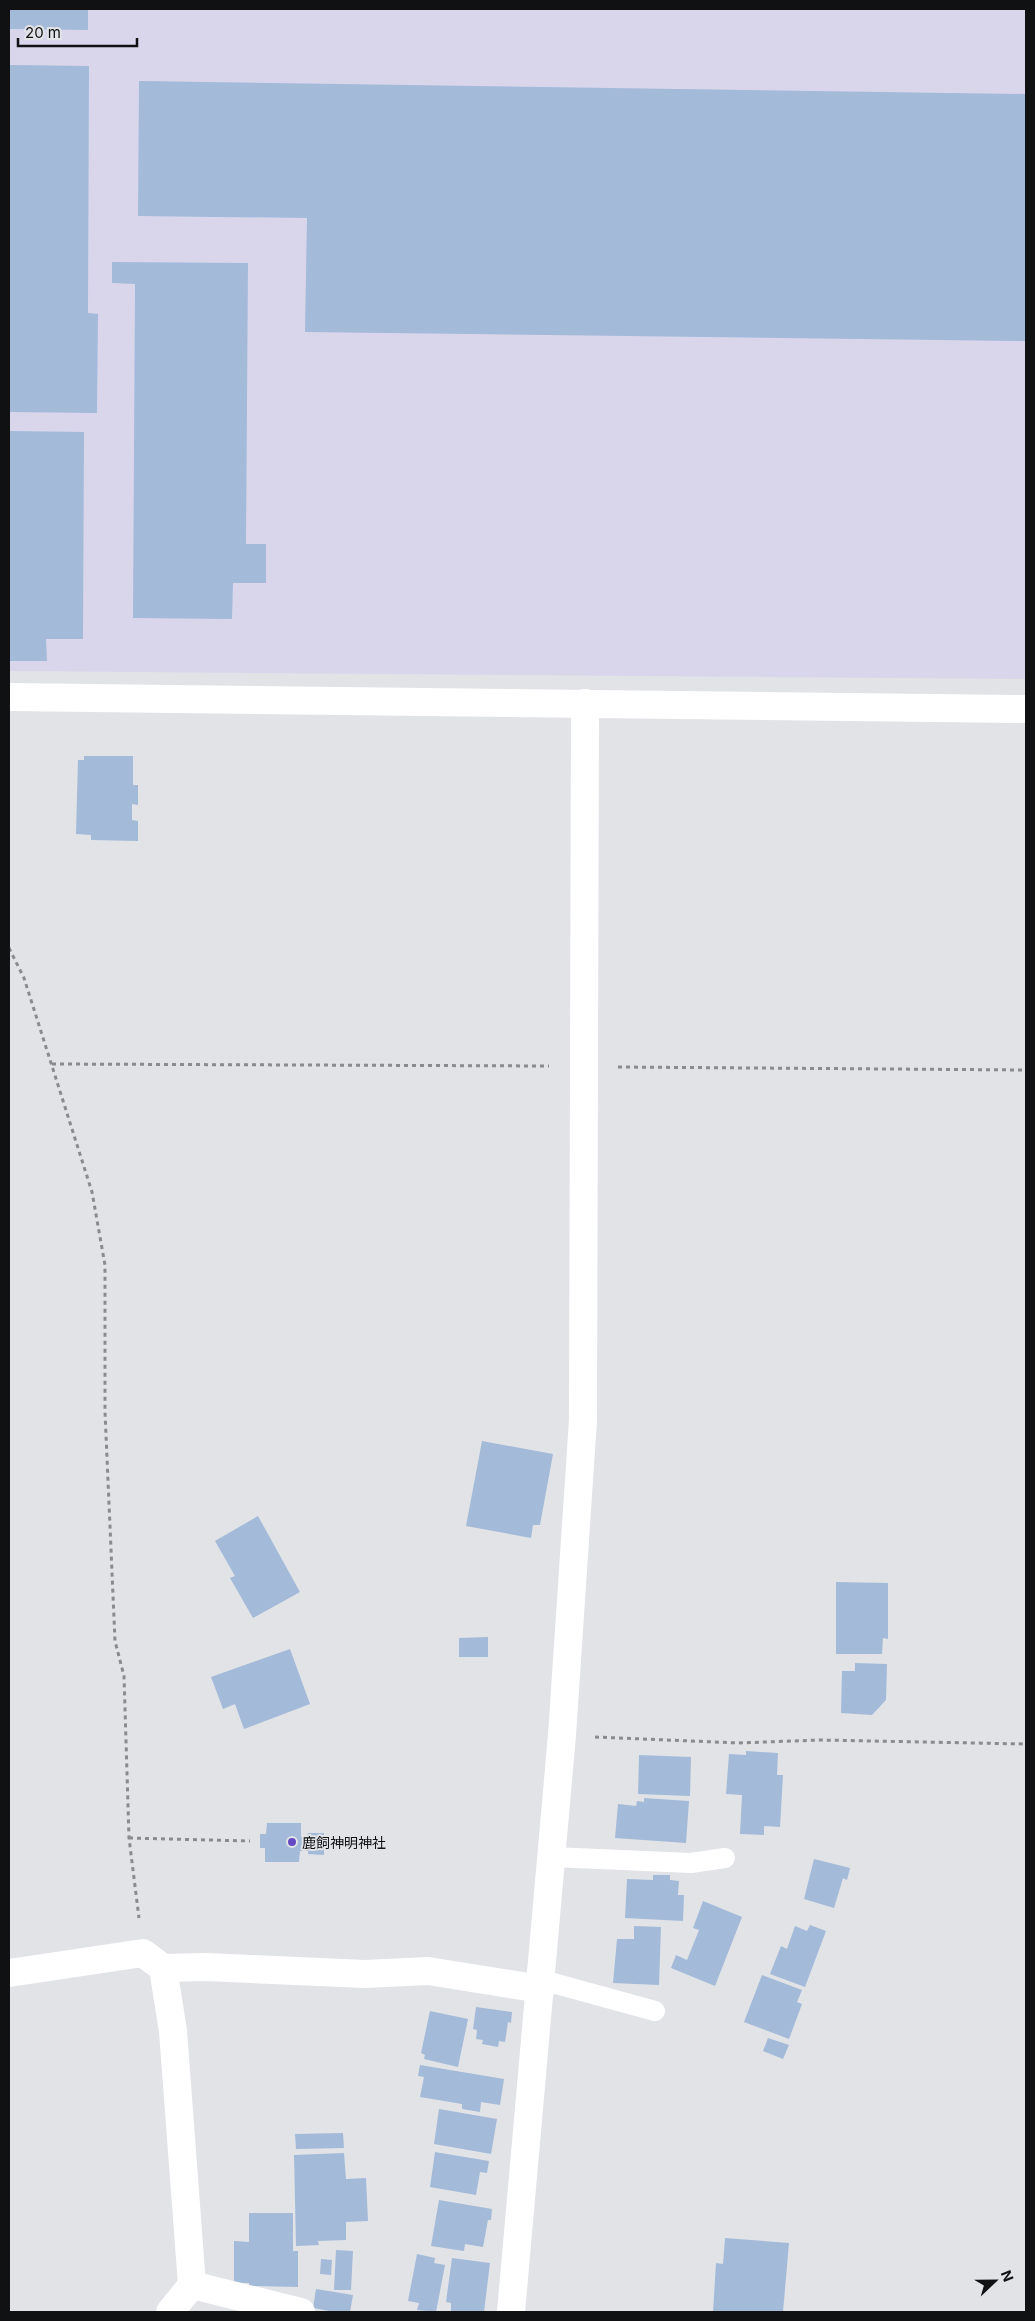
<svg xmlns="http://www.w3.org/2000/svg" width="1035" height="2321" viewBox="0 0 1035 2321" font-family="Inter,'Noto Sans JP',sans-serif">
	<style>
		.industrial { fill: #d9d6ec }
		.building { fill: #a3bad9 }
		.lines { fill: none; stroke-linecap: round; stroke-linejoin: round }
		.path { stroke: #898b8d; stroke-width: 3; stroke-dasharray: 4 4; stroke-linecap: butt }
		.lane { stroke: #fff; stroke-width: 20 }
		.street { stroke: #fff; stroke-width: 28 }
		.poi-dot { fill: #644ac3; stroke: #e1e3e7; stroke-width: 2 }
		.labels { text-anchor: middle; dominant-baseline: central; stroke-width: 4; stroke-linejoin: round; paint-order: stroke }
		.poi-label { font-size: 14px; fill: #101112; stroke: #e1e3e7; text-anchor: start }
	</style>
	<rect width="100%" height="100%" fill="#e1e3e7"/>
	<path class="industrial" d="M9,9H1026V679L9,671Z"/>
	<path class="building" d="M9,9H88V30L9,29Z
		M9,65L89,66L88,313L98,314L97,413L9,412Z
		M139,81L1026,94V341L305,332L307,218L138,216Z
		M112,262L248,263L246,544H266V583H233L232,619L133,618L135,284L112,283Z
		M9,431L84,432L83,639H46L47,661H9Z
		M84,756H133V785H138V805L132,804V820L138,821V841L91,840V835L76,834L78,760H84Z
		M482,1441L553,1454L540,1525H533L531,1538L466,1526Z
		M258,1516L300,1592L253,1618L230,1578L235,1576L215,1541Z
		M836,1582L888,1583V1639L883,1638L882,1654H836Z
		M488,1637V1657H459V1638Z
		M290,1649L310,1704L244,1729L235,1704L223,1709L211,1677Z
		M855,1663L887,1664L886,1700L872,1715L841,1713L842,1671H855Z
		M746,1751L778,1753L777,1775H783L780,1827L764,1826V1835L740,1834L742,1795L726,1794L729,1754L746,1755Z
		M639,1755L691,1757L690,1796L638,1794Z
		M644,1798L689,1801L686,1843L615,1838L618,1804L636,1806L637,1801L644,1802Z
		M267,1823H301V1837H307L308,1833H324V1855L308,1854V1851H300L299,1862H265V1848H260V1834H266Z
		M814,1859L850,1868L847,1880L843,1878L834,1908L804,1899Z
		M653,1875H670V1880L679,1881L678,1895H684L683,1921L625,1918L627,1879L653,1880Z
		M703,1901L742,1917L715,1986L671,1968L676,1955L687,1960L699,1930L693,1928Z
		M810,1925L826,1931L805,1987L770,1974L781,1946L787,1949L795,1926L807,1931Z
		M634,1926L661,1927L659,1985L613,1983L617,1939H634Z
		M762,1975L802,1990L797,2002L802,2004L789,2039L744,2022Z
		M476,2007L512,2012L511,2023L508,2022L505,2042L499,2041L498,2047L482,2044L483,2040L476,2039L477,2030L473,2029Z
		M430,2011L468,2019L458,2067L424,2059L425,2055L421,2053Z
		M768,2038L789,2045L783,2059L763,2051Z
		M420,2065L504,2079L500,2105L481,2102L480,2112L462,2109V2104L420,2097L424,2077L418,2076Z
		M439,2109L497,2119L491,2154L434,2144Z
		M343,2133L344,2148L296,2149L295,2134Z
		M435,2152L489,2161L487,2173L480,2172L476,2195L430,2187Z
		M344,2153L346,2179L366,2178L368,2221L346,2222V2240L318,2241L319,2245L296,2246L294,2155Z
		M439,2200L492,2209L491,2220H488L483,2247L465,2244L464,2251L431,2246Z
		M249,2213H293V2251H298V2287L249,2286V2283H234V2241L249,2242Z
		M725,2238L789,2243L783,2312H713L716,2263L723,2264Z
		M336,2250L353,2251L351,2290H334Z
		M417,2254L435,2258L434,2263L445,2265L436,2312L417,2310L419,2303L408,2301Z
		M452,2258L490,2263L484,2312L451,2311V2303L446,2302Z
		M321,2259L332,2260L331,2275L320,2274Z
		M316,2289L353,2295L350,2312H335L313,2308Z"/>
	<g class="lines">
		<path class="path" d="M9,948L24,978L92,1192L105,1265V1412L115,1641L124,1676L129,1838L139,1918
			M52,1064L549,1066
			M618,1067L1026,1070
			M595,1737L738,1743L820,1740L1026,1744
			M129,1838L250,1841"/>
		<path class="lane" d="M552,1857L691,1863L725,1858
			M542,1980L655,2011"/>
		<path class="street" d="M9,697L1026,709
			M163,1968L173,2031L192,2285L170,2312
			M9,1973L143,1953L163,1968L206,1967L365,1974L428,1971L541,1989
			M192,2285L301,2312
			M511,2312L562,1735L583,1420L585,703"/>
	</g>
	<circle class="poi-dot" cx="292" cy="1842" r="5"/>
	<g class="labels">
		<g class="poi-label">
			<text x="302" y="1842">鹿飼神明神社</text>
		</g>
	</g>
	<rect width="1035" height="2321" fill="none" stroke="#101112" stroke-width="20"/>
	<g transform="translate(995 2281) rotate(68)" stroke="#e1e3e7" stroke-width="4" paint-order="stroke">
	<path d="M0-4L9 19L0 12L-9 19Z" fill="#101112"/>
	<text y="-8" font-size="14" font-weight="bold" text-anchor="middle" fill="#101112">N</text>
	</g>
	<path d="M18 38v8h119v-8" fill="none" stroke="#101112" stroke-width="2.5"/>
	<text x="25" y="38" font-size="15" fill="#101112" stroke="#e1e3e7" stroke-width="4" paint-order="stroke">20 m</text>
</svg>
